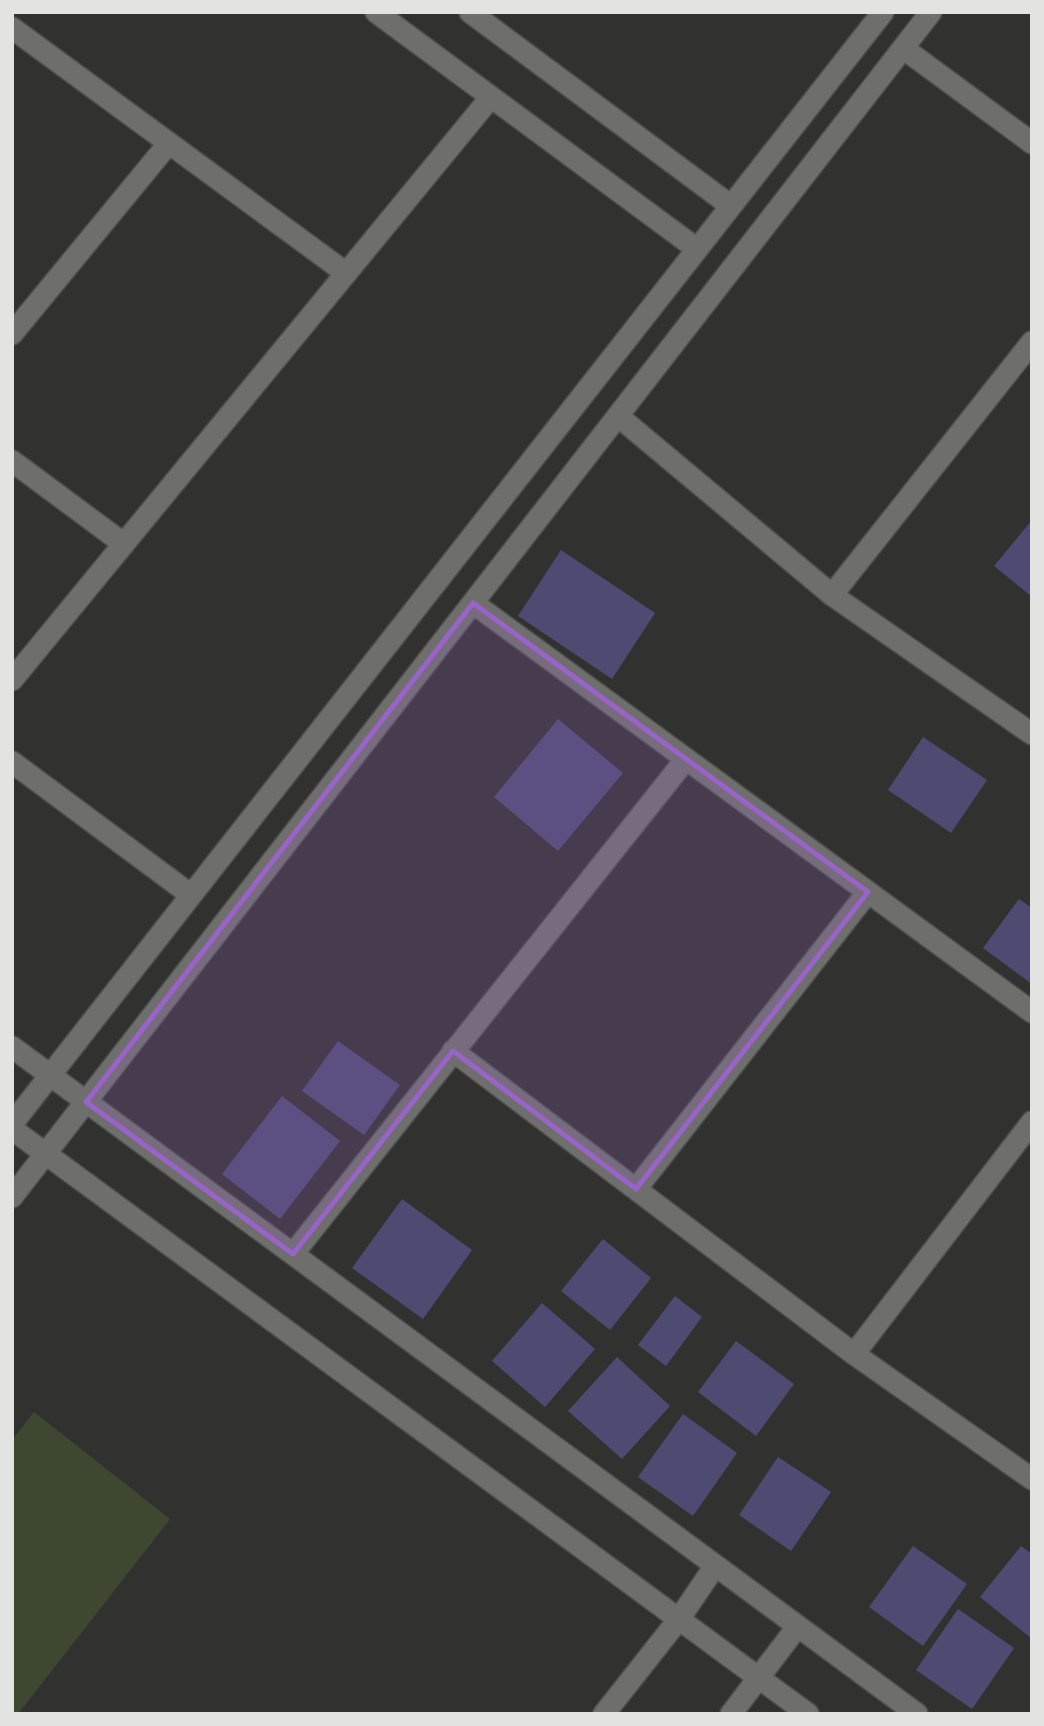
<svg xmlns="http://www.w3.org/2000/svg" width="1044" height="1726" viewBox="0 0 1044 1726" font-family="Quicksand,sans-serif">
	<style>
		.green { fill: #3e4830 }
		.building { fill: #4d4b71 }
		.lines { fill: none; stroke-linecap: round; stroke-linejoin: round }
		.minor-casing { stroke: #4e4f4d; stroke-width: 24 }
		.minor { stroke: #6e6f6c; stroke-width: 21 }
		.marked { fill: #9a63ca; fill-opacity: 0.2; stroke: #9a63ca; stroke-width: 5; stroke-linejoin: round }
	</style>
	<rect width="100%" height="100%" fill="#313230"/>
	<path class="green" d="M34,1412L170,1519L18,1714H12V1440Z"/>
	<path class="building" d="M1032,520V597L994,566Z
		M561,550L655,613L612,679L518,616Z
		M558,719L623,773L558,851L494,797Z
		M923,737L987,780L951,833L888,790Z
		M1019,899L1032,908V984L983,948Z
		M338,1041L400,1085L364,1135L302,1091Z
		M282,1096L340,1141L280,1219L222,1174Z
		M402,1199L472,1250L423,1319L352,1268Z
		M603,1239L651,1278L610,1330L561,1291Z
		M675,1296L702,1317L666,1366L638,1345Z
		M542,1303L595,1349L545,1407L492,1361Z
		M736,1341L794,1384L756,1436L698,1392Z
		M617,1357L670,1406L622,1459L568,1411Z
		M683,1414L737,1453L693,1516L638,1477Z
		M778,1457L831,1492L791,1551L739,1515Z
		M913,1546L967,1584L923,1646L869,1607Z
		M1021,1546L1032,1554V1639L980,1597Z
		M958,1609L1014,1648L972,1709L916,1670Z"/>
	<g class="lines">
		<defs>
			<path id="minor" d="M376,12L697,249
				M470,12L731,206
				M12,28L346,273
				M903,48L1032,143
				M12,334L169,143
				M618,416L832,595L1032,734
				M12,461L124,544
				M832,595L1032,342
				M473,603L1032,1012
				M12,680L491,97
				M12,762L191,895
				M12,1047L917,1714
				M453,1051L854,1354L1032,1479
				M12,1124L883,12
				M12,1129L808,1714
				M636,1189L868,892
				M12,1197L931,12
				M293,1254L686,759
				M854,1354L1032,1122
				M604,1714L679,1619L715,1566
				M731,1714L798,1626"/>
		</defs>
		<use href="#minor" class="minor-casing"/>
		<use href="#minor" class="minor"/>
	</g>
	<path class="marked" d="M473,603L868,892L636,1189L453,1051L293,1254L86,1102Z"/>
	<rect width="1044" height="1726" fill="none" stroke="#e3e4e2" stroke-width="28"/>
</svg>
